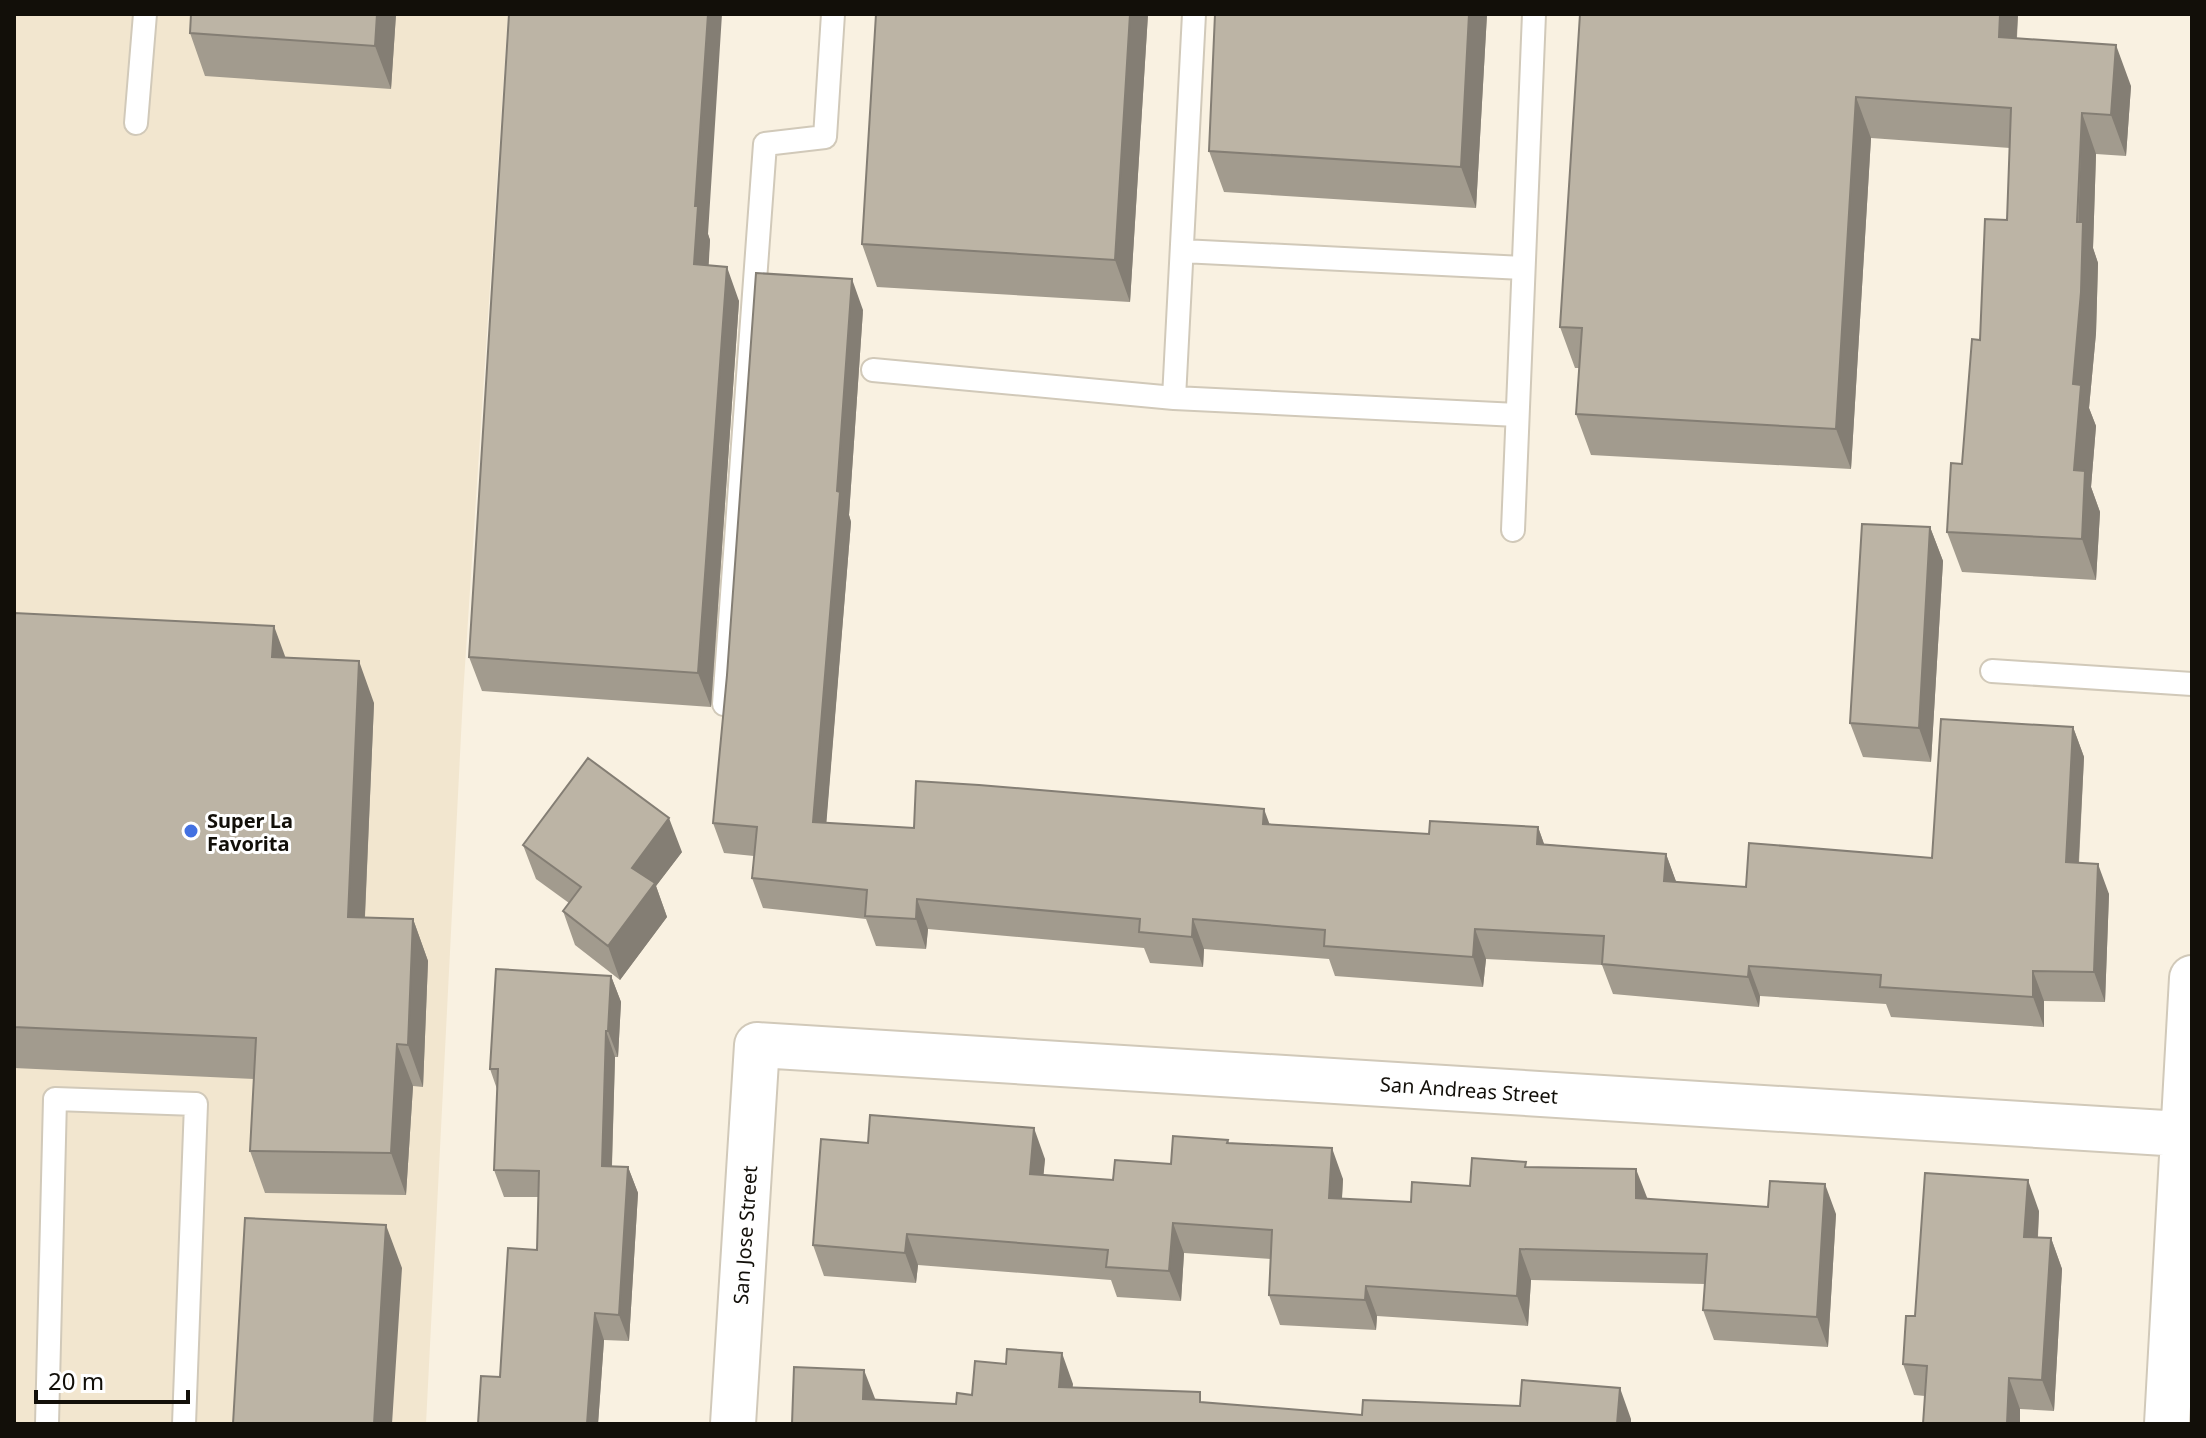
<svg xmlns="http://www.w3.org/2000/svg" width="2206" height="1438" viewBox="0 0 2206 1438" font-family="'Noto Sans',sans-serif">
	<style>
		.built { fill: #f2e6cf }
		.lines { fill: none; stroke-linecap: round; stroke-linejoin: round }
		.lane-casing { stroke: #d1c9b9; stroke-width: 26 }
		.street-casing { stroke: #d1c9b9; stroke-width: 48 }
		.lane { stroke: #fff; stroke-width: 22 }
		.street { stroke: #fff; stroke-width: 44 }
		.wall { fill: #a29b8e }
		.shaded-wall { fill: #847e74 }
		.building { fill: #bcb4a5; stroke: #847e74; stroke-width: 2 }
		.poi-dot { fill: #4270e1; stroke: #fff; stroke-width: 3 }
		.labels { text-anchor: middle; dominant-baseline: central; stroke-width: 6; stroke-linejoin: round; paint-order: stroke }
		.poi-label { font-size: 20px; font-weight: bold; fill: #120f09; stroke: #fff; text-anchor: start }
		.street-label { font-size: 20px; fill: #120f09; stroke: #fff }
	</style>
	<rect width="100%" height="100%" fill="#f9f1e1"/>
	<path class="built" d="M14,14H508L463,696L426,1424H14Z"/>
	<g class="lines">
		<defs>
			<path id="lane" d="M136,123L145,14
				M1182,251L1523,268
				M873,370L1174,398L1517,415
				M1174,398L1194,14
				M1513,530L1534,14
				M1992,671L2192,684
				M724,704L765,144L825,137L833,14
				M47,1424L55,1099L196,1104L184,1424"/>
			<path id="street" d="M733,1424L757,1045L2181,1134
				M2167,1424L2192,978"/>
		</defs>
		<use href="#lane" class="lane-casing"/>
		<use href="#street" class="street-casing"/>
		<use href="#lane" class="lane"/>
		<use href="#street" class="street"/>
	</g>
	<path class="wall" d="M396,14L391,89L205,76L190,33Z
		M876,14H1148L1130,302L877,287L862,244Z
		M1487,14L1476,208L1224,192L1209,151Z
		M1580,14H2018L2017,38L2131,86L2126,156L2096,154L2093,248L2098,263L2096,333L2089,408L2096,426L2091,487L2100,512L2096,580L1962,572L1947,532L1962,464L1980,340L2007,220L2010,148L1871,138L1851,469L1591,455L1576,414L1579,368H1575L1560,327Z
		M708,234L710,240L708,265L739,301L711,707L482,691L469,657Z
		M863,310L849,515L851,522L826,823L914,828L1269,824L1429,834L1538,827L1544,844L1666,854L1676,882L1746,887L1932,858L2073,727L2084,757L2079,863L2109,894L2105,1002L2044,1001V1027L1891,1017L1886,1004L1760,996L1759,1007L1613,994L1602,965L1486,959L1483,987L1335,976L1329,959L1204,949L1203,967L1150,963L1144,948L928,929L926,949L876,946L866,919L763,908L752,878L754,856L724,853L713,823Z
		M1930,527L1943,561L1931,762L1863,757L1850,723Z
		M14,613L285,658L374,703L365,917L413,919L428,961L423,1087L413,1086L406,1195L265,1193L250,1151L254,1079L14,1068Z
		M523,845L682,852L656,886L667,917L620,980L575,945L563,911L569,903L536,879Z
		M611,976L621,1002L618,1057H615L612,1166L628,1167L638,1193L629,1341L604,1340L598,1424H478L500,1377L537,1250L538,1197H504L494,1170L497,1089L490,1069Z
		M1228,1140L1229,1143L1343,1179L1342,1199L1411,1202L1470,1186L1527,1167L1647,1199L1836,1214L1828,1347L1714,1340L1703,1310L1705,1284L1531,1280L1528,1326L1377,1316L1376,1330L1280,1325L1269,1295L1271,1259L1184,1253L1181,1301L1117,1297L1111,1280L918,1265L916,1283L824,1276L813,1245L1045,1159L1043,1175L1113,1180L1171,1164Z
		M2039,1211L2038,1237L2051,1238L2062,1269L2054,1411L2020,1409V1424H1923L1925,1396L1914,1395L1903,1364L1915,1316Z"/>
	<path class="shaded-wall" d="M377,14H396L391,89L375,46Z
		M708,14H722L708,234L710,240L707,298L694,264L695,206Z
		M1130,14H1148L1130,302L1115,260Z
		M1469,14H1487L1476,208L1461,167Z
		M2000,14H2018L2014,78L1999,37Z
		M2116,45L2131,86L2126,156L2111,115Z
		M1856,97L1871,138L1851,469L1836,429Z
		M2082,113L2096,154L2093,248L2098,263L2096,333L2089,408L2096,426L2091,487L2100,512L2096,580L2082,539L2074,470L2073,384Z
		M727,267L739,301L711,707L698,673Z
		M852,279L863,310L849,515L851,522L824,852L813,822Z
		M1930,527L1943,561L1931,762L1919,728Z
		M274,626L289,667L272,657Z
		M359,661L374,703L363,958L348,917Z
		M2073,727L2084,757L2077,892L2066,862Z
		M1264,809L1275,839L1263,824Z
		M669,818L682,852L656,886L667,917L620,980L608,946L632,868Z
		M1538,827L1549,858L1537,844Z
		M1666,854L1677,884L1664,881Z
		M2098,864L2109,894L2105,1002L2094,972Z
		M917,899L928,929L926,949L916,919Z
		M413,919L428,961L423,1087L408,1045Z
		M1193,919L1204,949L1203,967L1192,937Z
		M1475,929L1486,959L1483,987L1473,957Z
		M1749,966L1760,996L1759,1007L1748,977Z
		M2033,971L2044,1001V1027L2033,997Z
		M611,976L621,1002L618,1057L608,1031Z
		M606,1031L615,1057L611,1192L602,1166Z
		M397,1044L413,1086L406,1195L391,1153Z
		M1034,1128L1045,1159L1041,1204L1030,1174Z
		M1332,1148L1343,1179L1340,1229L1329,1198Z
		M628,1167L638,1193L629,1341L619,1315Z
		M1636,1169L1648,1200L1636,1198Z
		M2028,1180L2039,1211L2036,1268L2024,1237Z
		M1825,1184L1836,1214L1828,1347L1817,1317Z
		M1173,1223L1184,1253L1181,1301L1169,1271Z
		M386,1225L402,1268L392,1424H374Z
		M907,1234L918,1265L916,1283L905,1253Z
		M2051,1238L2062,1269L2054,1411L2042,1380Z
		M1520,1249L1531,1280L1528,1326L1517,1296Z
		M1366,1286L1377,1316L1376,1330L1365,1300Z
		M595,1313L604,1340L598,1424H587Z
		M1062,1353L1073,1384L1070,1418L1059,1387Z
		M864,1370L876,1401L863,1399Z
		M2009,1378L2020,1409V1424H2007Z
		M1620,1388L1631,1419V1424H1617Z"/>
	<path class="building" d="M191,14H377L375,46L190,33Z
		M509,14H708L695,206H698L694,264L727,267L698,673L469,657Z
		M876,14H1130L1115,260L862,244Z
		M1215,14H1469L1461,167L1209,151Z
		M1580,14H2000L1999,37L2116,45L2111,115L2082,113L2077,222H2083L2081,292L2073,384L2081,385L2074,470L2085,471L2082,539L1947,532L1951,463L1962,464L1972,339L1980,340L1985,219L2007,220L2011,108L1856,97L1836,429L1576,414L1582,328L1560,327Z
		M756,273L852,279L837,491L840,492L813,822L914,828L916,781L979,785L1264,809L1263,824L1429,834L1430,821L1538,827L1537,844L1666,854L1664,881L1746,887L1749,843L1932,858L1941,719L2073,727L2066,862L2098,864L2094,972L2033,971V997L1880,987L1881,975L1749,966L1748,977L1602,964L1604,936L1475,929L1473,957L1324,946L1325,930L1193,919L1192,937L1139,932L1140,919L917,899L916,919L865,916L867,890L752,878L757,827L713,823L727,675Z
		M1862,524L1930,527L1919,728L1850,723Z
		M14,613L274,626L272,657L359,661L348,917L413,919L408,1045L397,1044L391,1153L250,1151L256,1038L14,1027Z
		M588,758L669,818L632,868L655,883L608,946L563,911L581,887L523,845Z
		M496,969L611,976L608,1031H606L602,1166L628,1167L619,1315L595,1313L587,1424H478L481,1376L500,1377L508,1248L537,1250L539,1171L494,1170L498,1069H490Z
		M870,1115L1034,1128L1030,1174L1113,1180L1115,1160L1171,1164L1173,1136L1228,1140L1227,1143L1332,1148L1329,1198L1411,1202L1412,1182L1470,1186L1472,1158L1526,1162L1525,1167L1636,1169V1198L1768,1207L1770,1181L1825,1184L1817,1317L1703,1310L1707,1254L1520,1249L1517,1296L1366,1286L1365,1300L1269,1295L1272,1230L1173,1223L1169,1271L1106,1267L1108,1250L907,1234L905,1253L813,1245L821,1139L868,1143Z
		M1925,1173L2028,1180L2024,1237L2051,1238L2042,1380L2009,1378L2007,1424H1923L1927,1366L1903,1364L1906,1316H1915Z
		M245,1218L386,1225L374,1424H233Z
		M1007,1349L1062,1353L1059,1387L1200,1392V1402L1362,1415L1363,1400L1520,1406L1522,1380L1620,1388L1617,1424H792L794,1367L864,1370L863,1399L956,1404L957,1393L972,1395L975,1361L1006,1364Z"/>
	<circle class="poi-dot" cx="191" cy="831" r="8"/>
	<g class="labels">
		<g class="poi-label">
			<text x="207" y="820">Super La<tspan x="207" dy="23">Favorita</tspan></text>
		</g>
		<g class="street-label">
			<text transform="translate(1469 1090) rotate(4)">San Andreas Street</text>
			<text transform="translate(745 1235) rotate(-86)">San Jose Street</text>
		</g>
	</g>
	<rect width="2206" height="1438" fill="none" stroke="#120f09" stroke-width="32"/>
	<path d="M36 1390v12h152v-12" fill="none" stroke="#120f09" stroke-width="4"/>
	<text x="48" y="1390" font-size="24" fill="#120f09" stroke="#ffffff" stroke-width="6" paint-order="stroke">20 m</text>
</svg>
